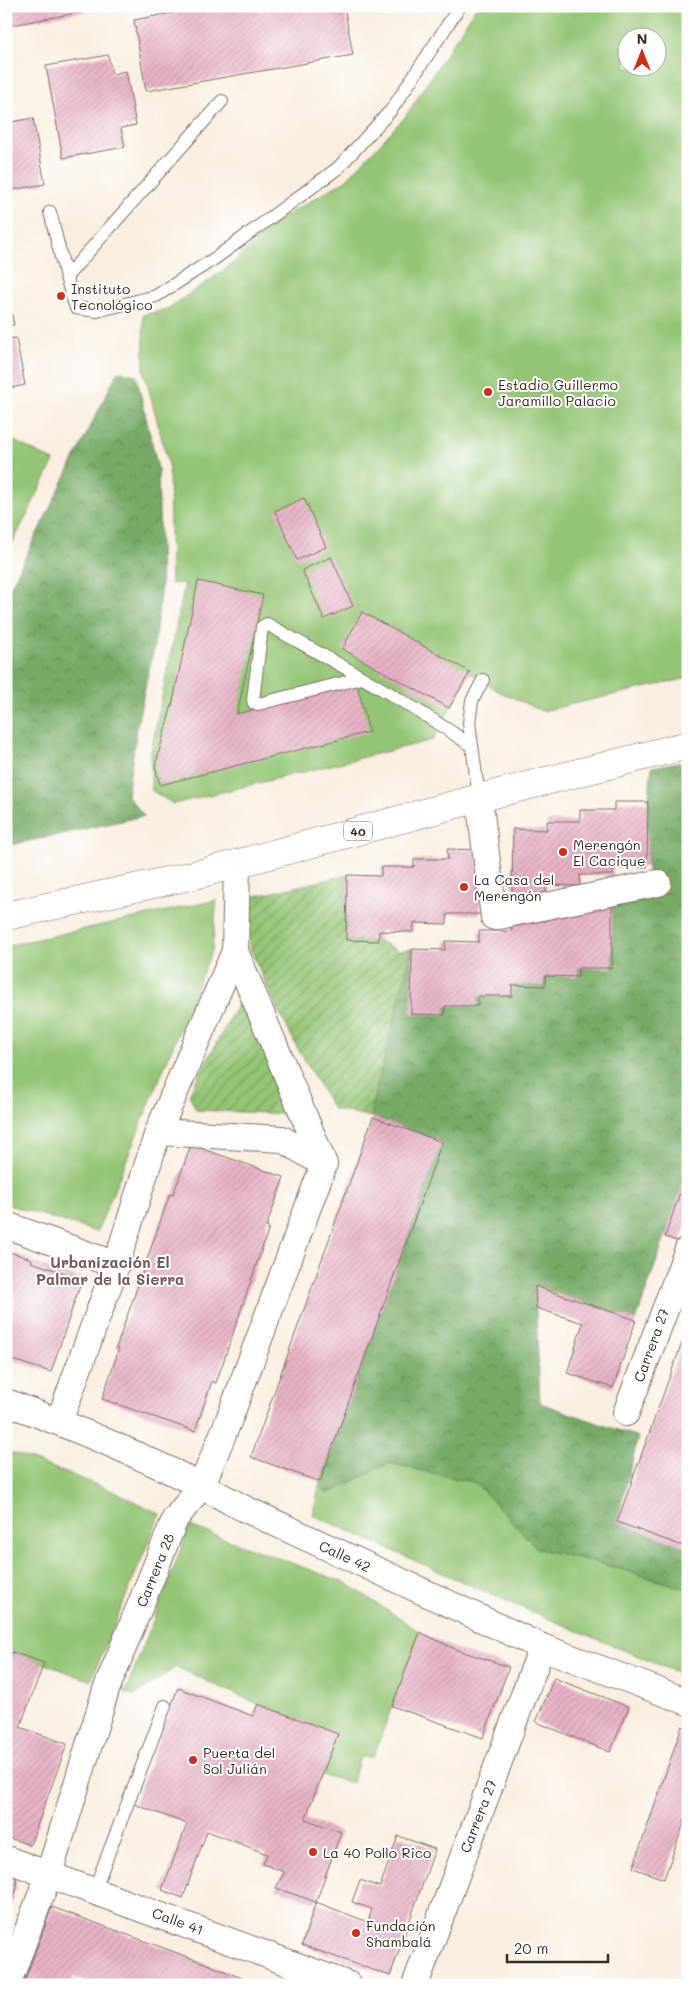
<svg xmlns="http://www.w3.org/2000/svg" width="694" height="1991" viewBox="0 0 694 1991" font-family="Mali,sans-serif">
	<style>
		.grass { fill: #94c575; stroke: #68784a; fill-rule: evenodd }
		.forest { fill: url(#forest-crowns); stroke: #596a42 }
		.garden { fill: url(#garden-furrows); stroke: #68784a }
		.building { fill: url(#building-hatch) }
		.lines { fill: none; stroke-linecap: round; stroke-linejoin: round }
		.service-casing { stroke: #7e6f62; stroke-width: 14 }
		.minor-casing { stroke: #7e6f62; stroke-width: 28 }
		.primary-casing { stroke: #7e6f62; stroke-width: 29 }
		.service { stroke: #fff; stroke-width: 12 }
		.minor { stroke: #fff; stroke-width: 26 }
		.primary { stroke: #fff; stroke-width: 28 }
		.poi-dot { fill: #c8321e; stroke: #fff; stroke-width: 2 }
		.labels { text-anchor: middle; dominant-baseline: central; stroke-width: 4; stroke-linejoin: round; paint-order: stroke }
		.shield { fill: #fff; stroke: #766a62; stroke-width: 1 }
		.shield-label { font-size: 12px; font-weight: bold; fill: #3b2a1e }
		.poi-label { font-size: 14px; fill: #3b2a1e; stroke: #fff; text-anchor: start }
		.street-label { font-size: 14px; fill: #3b2a1e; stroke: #fff }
		.neighbourhood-label { font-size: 15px; font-weight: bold; fill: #775a59; stroke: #fff }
	</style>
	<defs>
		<pattern id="forest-crowns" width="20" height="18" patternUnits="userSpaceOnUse" patternTransform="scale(1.25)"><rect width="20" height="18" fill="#7a6"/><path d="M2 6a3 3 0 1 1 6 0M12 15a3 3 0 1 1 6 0" fill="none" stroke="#638b53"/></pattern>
		<pattern id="garden-furrows" width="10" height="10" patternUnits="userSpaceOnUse" patternTransform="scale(1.25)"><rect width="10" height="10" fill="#94c575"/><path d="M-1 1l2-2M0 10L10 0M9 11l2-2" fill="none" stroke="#7aa05f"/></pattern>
		<pattern id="building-hatch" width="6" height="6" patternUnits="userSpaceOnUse" patternTransform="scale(1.25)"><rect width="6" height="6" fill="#e7b2c6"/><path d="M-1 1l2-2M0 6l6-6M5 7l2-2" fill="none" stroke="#c799aa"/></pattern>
	</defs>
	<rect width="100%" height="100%" fill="#fff"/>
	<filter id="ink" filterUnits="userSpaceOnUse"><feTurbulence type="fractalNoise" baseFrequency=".02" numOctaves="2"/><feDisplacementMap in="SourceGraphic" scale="10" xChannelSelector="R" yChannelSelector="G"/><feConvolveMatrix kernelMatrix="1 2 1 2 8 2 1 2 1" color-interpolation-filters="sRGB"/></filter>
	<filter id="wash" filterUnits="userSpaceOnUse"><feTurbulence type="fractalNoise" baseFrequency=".0096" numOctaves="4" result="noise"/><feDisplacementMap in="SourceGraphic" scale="20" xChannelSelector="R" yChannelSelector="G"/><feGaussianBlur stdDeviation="1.12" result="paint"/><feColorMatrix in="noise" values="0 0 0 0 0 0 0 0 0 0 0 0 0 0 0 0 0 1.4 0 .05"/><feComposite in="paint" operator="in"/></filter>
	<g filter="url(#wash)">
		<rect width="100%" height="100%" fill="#f9eedf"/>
		<path class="grass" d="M477,6H688V678L542,711L498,691L470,672L433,740L173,804L151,790V751L185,583L171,584L169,466L144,371L143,315L167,309L226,269L275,222L346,180L405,117ZM626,38H656V68H626Z
			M6,437L54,461L6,556Z
			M217,900L212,950L97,1232L6,1204V946Z
			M6,1450L113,1491L160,1514L91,1681L13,1652L6,1666Z
			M389,1463L476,1483L538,1549L596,1562L688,1589V1677L492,1595L313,1515L320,1482L328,1494Z
			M190,1526L346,1583L420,1632L373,1757H360L352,1783L322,1775L337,1734L258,1704L176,1667L135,1695L125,1693Z"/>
		<path class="forest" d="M118,371L136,375L158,469L161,587L154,647L138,720L127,795L144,816L6,846V596Z
			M679,762L688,782V1171L636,1320L535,1287L540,1403L638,1437L617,1522L688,1548V1589L596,1562L538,1549L476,1483L389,1463L327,1494L320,1482L442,1142L373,1117L371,1109L412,949V1014L445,1015V1006H478V996H512V985L545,986V976L578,977V968H612V895H651C644,852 647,810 652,767Z"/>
		<path class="garden" d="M347,875L346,940L379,941L398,951L412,949L371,1109L373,1117L333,1109L298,1049L274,1002L249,946L248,898Z
			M238,1003L276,1071L287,1114L196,1110L189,1094Z"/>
		<g id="blocks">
			<path class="building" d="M6,6H93V10L6,26Z
				M209,6H344L353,55L146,91L134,20Z
				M108,55L112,74L126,71L136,125L121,128L125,147L63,158L46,66Z
				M33,118L45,184L6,191V123Z
				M6,286L14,325L6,326Z
				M16,338L25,385L6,389V339Z
				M304,498L326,547L297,560L275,511Z
				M331,557L353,606L324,619L302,570Z
				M198,581L263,595L237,714L357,684L369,732L160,785L155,766L173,701Z
				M362,612L470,672L449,708L342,649Z
				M614,802H648L647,867H613V875H580V886L546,885V894H512L513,829L547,830V821H580V810H614Z
				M447,849L481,850L480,914H447V924L414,923L413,932L379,931V941L346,940L347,875L381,876V867H414V859H448Z
				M612,903V968H578V977L545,976V986L512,985V996H478V1006H445V1015L411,1014L412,949L445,950V941L479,942V931H512V921H546L545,912Z
				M373,1117L442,1142L320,1482L251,1457Z
				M191,1145L284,1177L266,1227L269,1228L216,1383L212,1381L195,1431L102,1399L119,1349L116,1348L159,1225L170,1194L173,1195Z
				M687,1172L688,1219L680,1242L665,1237Z
				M6,1251L32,1259L31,1262L82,1279L51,1372L6,1358Z
				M535,1286L636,1320L613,1388L567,1373L583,1323L536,1308Z
				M683,1340L688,1342V1548L617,1522Z
				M420,1632L455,1649L509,1667L483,1738L392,1706Z
				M12,1652L44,1663L20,1727L67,1744L30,1845L6,1837V1668Z
				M554,1678L629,1707L610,1752L536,1722Z
				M178,1688L253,1716L258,1704L338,1734L305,1819L341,1832L316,1902L368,1922L372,1909L352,1902L360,1880L380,1887L398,1836L435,1849L390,1976L302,1945L316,1902L276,1888L284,1872L263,1864L267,1854L207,1831L183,1898L162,1890L187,1824L134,1804Z
				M682,1726L688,1728V1811L664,1879L633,1868Z
				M6,1873L16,1877L17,1887L7,1918Z
				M52,1907L207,1964L259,1985H93L73,1977L70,1985H23Z"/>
		</g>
	</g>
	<g filter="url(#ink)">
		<use href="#blocks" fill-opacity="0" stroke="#7e6f62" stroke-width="1"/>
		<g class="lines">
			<defs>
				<path id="service" d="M50,212L66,277L76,308L97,311L156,296L217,257L338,168L392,109L460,6
					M66,277L222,101
					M362,678L258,704L254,703L253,700L262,627L267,624C336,663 407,701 472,746
					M479,798L469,723L472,701L483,680
					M94,1891L165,1706"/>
				<path id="minor" d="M479,798L494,917L658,883
					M235,951L324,1164
					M158,1132L282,1139L324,1164
					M6,1225L116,1265
					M6,1402C87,1432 167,1466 243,1508L542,1647L688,1702
					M626,1413L688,1249
					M59,1422L116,1265L158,1132L235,951L237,864
					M6,1859L349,1985
					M7,1985L49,1874L106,1690L175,1519L202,1485L230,1417L324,1164
					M415,1985L542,1647"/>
				<path id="primary" d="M6,916L199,874L479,798L688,745"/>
			</defs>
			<use href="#service" class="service-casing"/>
			<use href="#minor" class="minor-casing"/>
			<use href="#primary" class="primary-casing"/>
			<use href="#service" class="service"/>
			<use href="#minor" class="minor"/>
			<use href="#primary" class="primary"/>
		</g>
	</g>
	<g class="poi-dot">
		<circle cx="61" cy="296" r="5"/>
		<circle cx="488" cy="392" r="5"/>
		<circle cx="563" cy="852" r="5"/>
		<circle cx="464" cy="887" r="5"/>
		<circle cx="193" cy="1760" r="5"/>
		<circle cx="313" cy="1852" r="5"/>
		<circle cx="356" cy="1933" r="5"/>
	</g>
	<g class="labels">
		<rect class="shield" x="344" y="821.5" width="28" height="19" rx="4"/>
		<g class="shield-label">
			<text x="358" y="831">40</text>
		</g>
		<g class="poi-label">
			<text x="71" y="288">Instituto<tspan x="71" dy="16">Tecnológico</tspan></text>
			<text x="498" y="384">Estadio Guillermo<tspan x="498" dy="16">Jaramillo Palacio</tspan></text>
			<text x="573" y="844">Merengón<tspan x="573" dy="16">El Cacique</tspan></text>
			<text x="474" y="879">La Casa del<tspan x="474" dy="16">Merengón</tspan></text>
			<text x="203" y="1752">Puerta del<tspan x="203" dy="16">Sol Julián</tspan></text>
			<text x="323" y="1852">La 40 Pollo Rico</text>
			<text x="366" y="1925">Fundación<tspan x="366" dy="16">Shambalá</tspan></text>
		</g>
		<g class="street-label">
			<text transform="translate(651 1345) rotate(-70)">Carrera 27</text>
			<text transform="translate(345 1556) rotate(25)">Calle 42</text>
			<text transform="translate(155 1570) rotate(-68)">Carrera 28</text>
			<text transform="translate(478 1816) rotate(-69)">Carrera 27</text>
			<text transform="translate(178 1921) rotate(20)">Calle 41</text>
		</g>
		<g class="neighbourhood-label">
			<text x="110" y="1262">Urbanización El<tspan x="110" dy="17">Palmar de la Sierra</tspan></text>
		</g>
	</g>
	<rect width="694" height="1991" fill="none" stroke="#fff" stroke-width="25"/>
	<g transform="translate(642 52)"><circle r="24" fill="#ffffff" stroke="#b1aaa5"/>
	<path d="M0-4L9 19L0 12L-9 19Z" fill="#c8321e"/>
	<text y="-8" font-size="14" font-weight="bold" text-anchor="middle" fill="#3b2a1e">N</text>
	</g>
	<path d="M507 1954v8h101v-8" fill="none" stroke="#3b2a1e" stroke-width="2.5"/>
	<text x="514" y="1954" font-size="15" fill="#3b2a1e" stroke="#ffffff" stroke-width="4" paint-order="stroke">20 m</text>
</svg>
